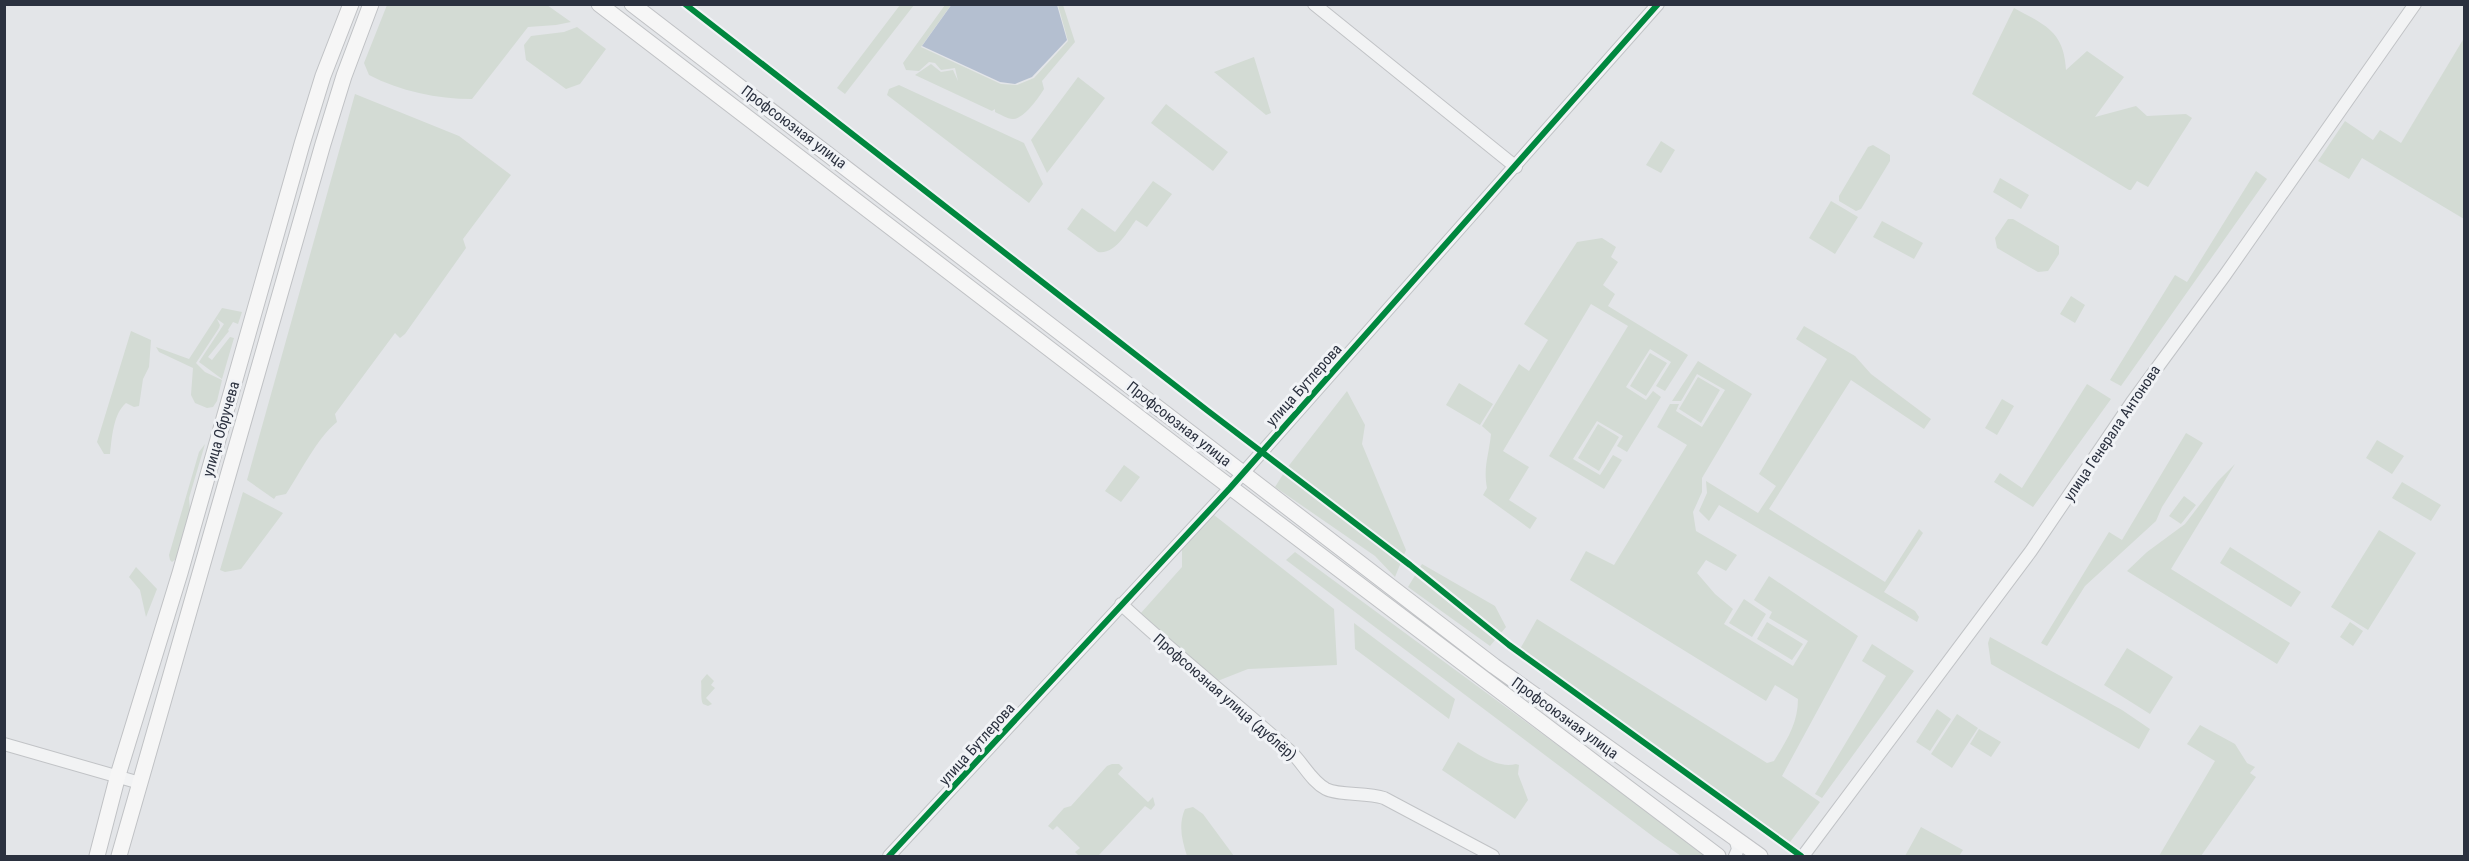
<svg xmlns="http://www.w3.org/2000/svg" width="2469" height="861" viewBox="0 0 2469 861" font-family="'Roboto Condensed',sans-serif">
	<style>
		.green { fill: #d3dbd4 }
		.water { fill: #b4bfd0 }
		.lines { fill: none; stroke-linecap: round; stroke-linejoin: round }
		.minor-casing { stroke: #c1c3c6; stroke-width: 14 }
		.major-casing { stroke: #c0c2c5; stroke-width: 17 }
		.minor { stroke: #f2f3f4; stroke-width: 12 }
		.major { stroke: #f6f6f6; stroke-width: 15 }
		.cycleway-casing { stroke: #f1f3f6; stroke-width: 10 }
		.cycleway { stroke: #00873e; stroke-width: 6 }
		.labels { text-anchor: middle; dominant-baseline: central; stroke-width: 6; stroke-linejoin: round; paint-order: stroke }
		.street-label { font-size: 15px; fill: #2b313f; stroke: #f1f3f6 }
	</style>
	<rect width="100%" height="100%" fill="#e3e5e8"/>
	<path class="green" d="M387,5H547L571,22L556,25L528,27L472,99C437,99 400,91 369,75L364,63Z
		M900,5H914L845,94L837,88Z
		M945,5H951L921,47L1001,84L1017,85L1034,78L1068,41L1058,5H1063L1075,42L1042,81L1044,89C1039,97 1024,119 1013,119C1007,119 1000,114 995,112V109L992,111L915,75L931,64L941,72L953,70L958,81L955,68L941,70L935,63L929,62L919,71L906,70L903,63Z
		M2014,8C2045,25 2064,31 2066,70L2087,51L2124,77L2095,117L2136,106L2147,116L2186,114L2192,118L2148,187L2137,181L2131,190H2129L1972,94Z
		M577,27L606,49L580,84L566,89L526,60L524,45L531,36L564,32Z
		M2464,38V219L2362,158L2349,179L2318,161L2345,121L2373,140L2380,130L2401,143Z
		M1254,57L1271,113L1266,115L1214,72Z
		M1078,77L1105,98L1047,173L1031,140Z
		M899,85L1024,143L1043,184L1029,203L887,95L889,89Z
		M355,94L459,136L511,175L463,239L466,248L405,334L400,338L395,333L335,414L337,422C317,438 300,473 286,494L276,496L274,499L247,480Z
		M1166,104L1228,152L1213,171L1151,123Z
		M1661,141L1675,150L1661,173L1646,165Z
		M1873,145L1890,155V161L1861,209L1856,211L1839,201V196L1868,147Z
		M2256,171L2267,179L2121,386L2110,380L2175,275L2187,282Z
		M2000,178L2029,195L2021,209L1993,192Z
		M1153,181L1172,194L1147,227L1136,220C1127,232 1115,255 1098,252L1067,229L1082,208L1115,232Z
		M1831,201L1858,217L1835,254L1809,238Z
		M2008,219H2013L2059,246V254L2048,271L2038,272L1997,248L1995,238Z
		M1882,221L1923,243L1914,259L1873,237Z
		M1602,238L1616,247L1611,257L1618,262L1603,285L1615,294L1608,306L1688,355L1665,391L1656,386L1671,362L1650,349L1626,387L1646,400L1653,391L1661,397L1627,452L1617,446L1623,436L1597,421L1573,459L1600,475L1613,455L1622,460L1604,489L1549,456L1628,326L1591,304L1503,451L1529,467L1509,500L1537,518L1530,529L1483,495L1487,488C1483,467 1489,455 1491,434L1482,426L1519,364L1529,371L1548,340L1524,324L1577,242Z
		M2071,296L2085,305L2075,323L2060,314Z
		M222,308L242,312L238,324L233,322L228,330L229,331L208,357L212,360L230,337L234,338L222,379L199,362L224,324L217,319L220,325L219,328L196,363L205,372L222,380L217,401L213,407L207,408L195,403L191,395L193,368L159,352L156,347L189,359Z
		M1804,326L1855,356L1871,374L1931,419L1924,429L1851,380L1769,509L1885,582L1919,529L1923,533L1884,592L1915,611L1919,617L1917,622L1719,505L1709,521L1699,511L1707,493L1706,481L1758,513L1776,486L1759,474L1827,359L1796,339Z
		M131,331L151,340L149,367L143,379L139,406L134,407L126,403C113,414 112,438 110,454H104L97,442Z
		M1650,353L1667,363L1646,396L1630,386Z
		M1698,361L1752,394L1702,478V492L1693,512L1696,531L1737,555L1726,571L1706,560L1697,573L1715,594L1733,609L1724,624L1793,666L1808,641L1769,618L1772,612L1754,600L1769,576L1858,636L1782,776L1820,802L1790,842L1520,649L1537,619L1767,763L1774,761C1786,741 1798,724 1798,699L1775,685L1766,701L1570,580L1586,551L1614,565L1687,445L1657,427L1670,404H1679L1676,411L1702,427L1725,390L1697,374L1681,401H1672Z
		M1698,377L1720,390L1701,423L1679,409Z
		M1459,383L1493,404L1480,425L1446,405Z
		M2087,384L2111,399L2033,507L1994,482L2000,473L2022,488Z
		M1347,391L1365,425L1362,444L1406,550L1395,577L1375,556L1275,487L1287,468Z
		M2002,399L2014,406L1997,435L1985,428Z
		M1598,424L1619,437L1599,471L1578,458Z
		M2186,433L2203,443L2162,507L2156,521L2085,586L2047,646L2041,643L2109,532L2122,540Z
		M2377,440L2404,456L2392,474L2366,458Z
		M205,444L189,498L190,511L176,559L172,562L170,560L169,555L199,452Z
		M2235,464L2171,569L2290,643L2277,664L2127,571L2147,552L2185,524L2218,481Z
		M1124,465L1140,477L1121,502L1105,491Z
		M2402,482L2441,505L2431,521L2392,498Z
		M243,492L283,513L241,569L225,572L220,570Z
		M2184,496L2196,505L2181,524L2169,516Z
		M1214,515L1334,609L1337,665L1248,669L1215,682L1140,614L1182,567V548Z
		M2379,530L2416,553L2368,630L2331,607Z
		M2230,547L2301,592L2291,607L2220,563Z
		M1295,552L1708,856H1681L1655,838L1286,560Z
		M1422,564L1495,606L1506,627L1490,646L1408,587Z
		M136,567L157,589L146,617L140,590L129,577Z
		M1744,599L1766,614L1752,637L1729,623Z
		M1767,622L1803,644L1792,660L1757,639Z
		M2350,622L2363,631L2353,646L2340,637Z
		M1354,623L1455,699L1449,719L1355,649Z
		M1990,637L2122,710L2150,729L2139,749L1991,664L1988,643Z
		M1872,644L1914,671L1822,798L1815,794L1886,676L1862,661Z
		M2127,648L2173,677L2150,714L2104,685Z
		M707,674L714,681L711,685L715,688L706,698L712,704L708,706L703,704C700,699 702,687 701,681Z
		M1937,709L1951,719L1930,751L1916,742Z
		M1957,714L1978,728L1952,768L1931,754Z
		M2200,725L2235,744L2247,763L2255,767L2250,773L2256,777L2201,856H2159L2215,761L2187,744Z
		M1979,729L2001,742L1991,757L1970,744Z
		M1458,742C1475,752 1496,769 1516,764L1519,765L1518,774L1528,800L1515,819L1442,770Z
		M1112,764H1119L1123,768L1118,774L1148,802L1153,797L1155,805L1151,810L1145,806L1098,856H1079L1075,852L1080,848L1057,826L1053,830L1048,826L1064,808L1071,806L1107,766Z
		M1193,807L1203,814L1234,856H1187C1182,840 1178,825 1185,809Z
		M1921,827L1963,850L1959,856H1905Z"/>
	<path class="water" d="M952,4L1057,5L1067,40L1032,77L1015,84L1000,82L922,46Z"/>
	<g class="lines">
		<defs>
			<path id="minor" d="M1314,4L1516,167
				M1121,604C1176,655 1235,702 1291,752C1303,763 1311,781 1326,789C1340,796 1367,792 1384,798L1493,856
				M4,744L140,783
				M1735,838L1738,849L1735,856
				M889,856L1230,488L1658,4
				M1803,856L2031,551L2132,402L2225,275L2415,4"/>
			<path id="major" d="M599,4L1209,471L1718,856
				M632,4L1494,666L1760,856
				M97,856L118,775L180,573L302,144L323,76L351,4
				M119,856L323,144L344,76L371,4"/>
		</defs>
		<use href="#minor" class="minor-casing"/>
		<use href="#major" class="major-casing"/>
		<use href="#minor" class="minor"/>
		<use href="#major" class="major"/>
		<defs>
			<path id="cycleway" d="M685,4L1208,411L1410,565L1509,645L1801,856
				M889,856L1230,488L1658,4"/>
		</defs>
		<use href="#cycleway" class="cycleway-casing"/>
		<use href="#cycleway" class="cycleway"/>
	</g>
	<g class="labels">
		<g class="street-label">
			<text transform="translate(794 127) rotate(37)">Профсоюзная улица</text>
			<text transform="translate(1304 385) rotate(-48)">улица Бутлерова</text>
			<text transform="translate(1179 424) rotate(38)">Профсоюзная улица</text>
			<text transform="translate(221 429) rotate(-74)">улица Обручева</text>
			<text transform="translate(2112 433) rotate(-56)">улица Генерала Антонова</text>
			<text transform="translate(1225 697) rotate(41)">Профсоюзная улица (дублёр)</text>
			<text transform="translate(1565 718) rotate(36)">Профсоюзная улица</text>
			<text transform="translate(977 744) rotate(-48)">улица Бутлерова</text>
		</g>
	</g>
	<rect width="2469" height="861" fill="none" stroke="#2b313f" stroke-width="12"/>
</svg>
